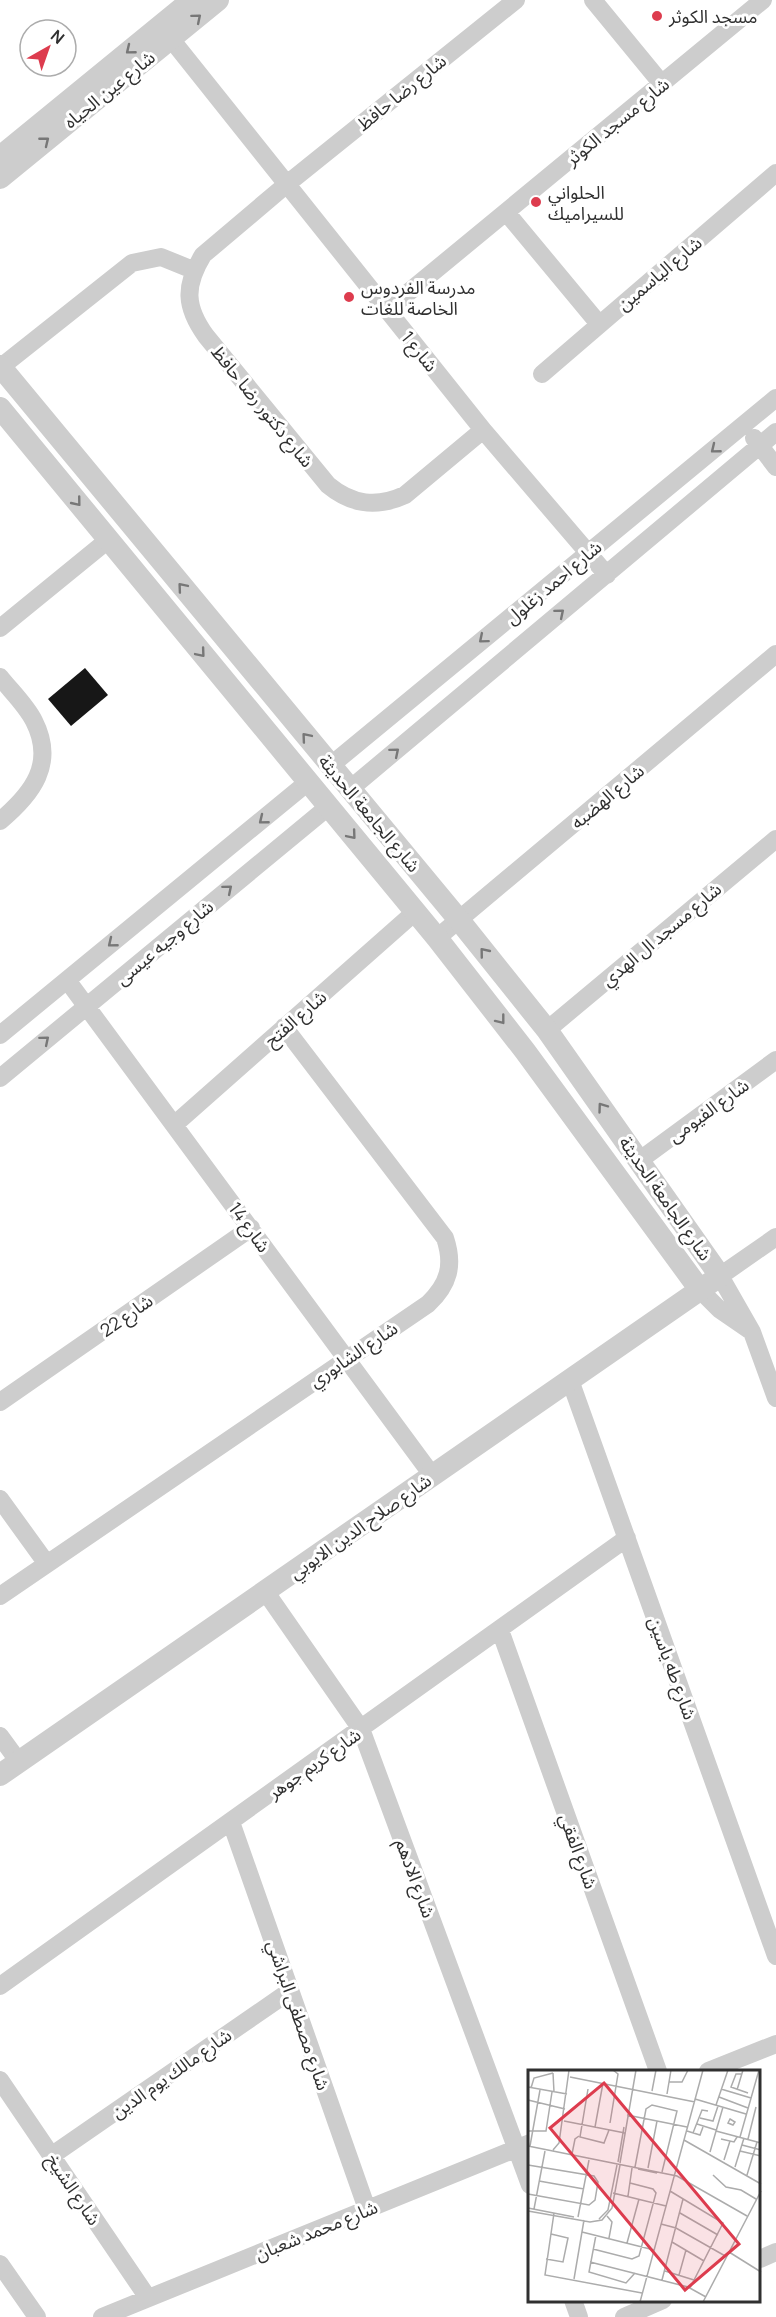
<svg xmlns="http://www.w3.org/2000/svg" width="776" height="2317" viewBox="0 0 776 2317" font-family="Manrope,'Noto Sans Arabic',sans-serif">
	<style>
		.building { fill: #171717 }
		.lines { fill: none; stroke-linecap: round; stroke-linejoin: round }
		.minor { stroke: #cdcdcd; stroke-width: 18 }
		.tertiary { stroke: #cdcdcd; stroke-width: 22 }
		.oneway { stroke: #777 }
		.poi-dot { fill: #dd3c4e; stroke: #fff; stroke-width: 2 }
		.labels { text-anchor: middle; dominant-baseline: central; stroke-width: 6; stroke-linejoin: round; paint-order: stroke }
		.poi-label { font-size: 18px; fill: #303030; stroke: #fff; text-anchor: start }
		.street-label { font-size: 18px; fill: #303030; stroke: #fff }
		.inset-road { fill: none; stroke: #acacac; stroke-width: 1.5 }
		.view { fill: #dd3c4e; fill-opacity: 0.15; stroke: #dd3c4e; stroke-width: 3 }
		.inset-edge { fill: none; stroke: #303030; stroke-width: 3 }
	</style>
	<rect width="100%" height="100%" fill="#fff"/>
	<path class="building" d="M85,668L108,695L71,726L48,699Z"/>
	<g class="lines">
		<path class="minor" d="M593,0L662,84
			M171,39L483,430L607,575
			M506,212L599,324
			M387,310L763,0
			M1,367L132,263L161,257L193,270
			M542,374L776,173
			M483,430L405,495C377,508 352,505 328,485L206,336C185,307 184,286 203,255L287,184L516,0
			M754,438L776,467
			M0,628L108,540
			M0,677C11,691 26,705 34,721C56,764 32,794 0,821
			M330,766L776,398
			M350,789L776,432
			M437,938L776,654
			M67,980L432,1475
			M547,1030L776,839
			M0,1035L308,782
			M0,1078L328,807
			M174,1125L415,912
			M640,1160L776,1060
			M776,1237L720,1276L752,1332L776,1398
			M700,1290L719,1309L751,1331
			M570,1380L776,1956
			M0,1402L251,1228
			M0,1499L47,1564
			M265,1591L361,1729L530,2185
			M0,1596L428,1304C449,1284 454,1265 445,1238L284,1027
			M500,1630L658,2071
			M0,1736L19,1762
			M231,1822L367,2209
			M0,1986L627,1538
			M708,2071L776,2044
			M0,2080L148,2298
			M51,2156L290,1991
			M760,2259L776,2252
			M0,2264L37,2317
			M573,2300L579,2317
			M102,2317L530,2143
			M624,2317L663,2300"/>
		<path class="tertiary" d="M0,157L192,0
			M0,178L218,0
			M0,366L459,920L547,1030L720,1276L0,1775
			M0,408L437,938L525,1051L700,1290"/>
	</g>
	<defs><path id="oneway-chevron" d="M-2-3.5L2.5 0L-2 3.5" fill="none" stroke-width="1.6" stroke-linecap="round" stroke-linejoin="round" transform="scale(1.5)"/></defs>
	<g class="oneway">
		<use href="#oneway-chevron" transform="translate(197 18) rotate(-40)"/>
		<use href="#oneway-chevron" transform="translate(130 50) rotate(141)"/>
		<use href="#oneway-chevron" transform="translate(45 141) rotate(-39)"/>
		<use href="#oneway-chevron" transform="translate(715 449) rotate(141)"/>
		<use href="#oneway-chevron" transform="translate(77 502) rotate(51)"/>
		<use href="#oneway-chevron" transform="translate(182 587) rotate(-130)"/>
		<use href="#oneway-chevron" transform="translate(560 613) rotate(-40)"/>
		<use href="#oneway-chevron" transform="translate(483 639) rotate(140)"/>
		<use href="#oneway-chevron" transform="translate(201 653) rotate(50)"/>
		<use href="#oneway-chevron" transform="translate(306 737) rotate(-130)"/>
		<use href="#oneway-chevron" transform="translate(395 752) rotate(-40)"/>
		<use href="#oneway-chevron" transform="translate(263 820) rotate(141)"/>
		<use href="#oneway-chevron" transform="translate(352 835) rotate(50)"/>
		<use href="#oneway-chevron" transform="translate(228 889) rotate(-40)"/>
		<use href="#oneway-chevron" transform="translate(112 943) rotate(141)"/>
		<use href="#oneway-chevron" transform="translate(484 952) rotate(-129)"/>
		<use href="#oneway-chevron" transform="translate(501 1020) rotate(52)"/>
		<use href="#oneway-chevron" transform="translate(45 1040) rotate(-40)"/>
		<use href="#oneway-chevron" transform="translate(602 1107) rotate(-126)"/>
	</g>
	<g class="poi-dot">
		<circle cx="657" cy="16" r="6"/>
		<circle cx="536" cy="202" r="6"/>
		<circle cx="349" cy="297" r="6"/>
	</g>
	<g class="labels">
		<g class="poi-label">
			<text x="669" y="16">مسجد الكوثر</text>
			<text x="548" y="192">الحلواني<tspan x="548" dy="21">للسيراميك</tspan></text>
			<text x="361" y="287">مدرسة الفردوس<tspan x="361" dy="21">الخاصة للغات</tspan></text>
		</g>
		<g class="street-label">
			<text transform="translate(109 89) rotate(-39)">شارع عين الحياه</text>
			<text transform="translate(401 92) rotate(-39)">شارع رضا حافظ</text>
			<text transform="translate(617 121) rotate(-39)">شارع مسجد الكوثر</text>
			<text transform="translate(659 273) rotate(-40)">شارع الياسمين</text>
			<text transform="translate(420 351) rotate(51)">شارع 1</text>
			<text transform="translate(263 406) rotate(51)">شارع دكتور رضا حافظ</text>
			<text transform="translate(553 582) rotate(-40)">شارع احمد زغلول</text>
			<text transform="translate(607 796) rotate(-40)">شارع الهضبه</text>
			<text transform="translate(370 813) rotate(50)">شارع الجامعة الحديثة</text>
			<text transform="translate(661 934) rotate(-40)">شارع مسجد ال الهدي</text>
			<text transform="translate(164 942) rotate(-40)">شارع وجيه عيسى</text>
			<text transform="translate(295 1018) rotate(-41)">شارع الفتح</text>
			<text transform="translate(708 1110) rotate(-36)">شارع الفيومى</text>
			<text transform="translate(666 1198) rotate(55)">شارع الجامعة الحديثة</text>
			<text transform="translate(250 1227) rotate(54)">شارع 14</text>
			<text transform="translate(126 1315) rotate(-35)">شارع 22</text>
			<text transform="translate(353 1354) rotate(-34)">شارع الشابوري</text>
			<text transform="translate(360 1526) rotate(-35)">شارع صلاح الدين الايوبي</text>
			<text transform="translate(673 1668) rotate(70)">شارع طه ياسين</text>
			<text transform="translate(314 1763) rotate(-35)">شارع كريم جوهر</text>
			<text transform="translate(579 1851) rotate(70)">شارع الفقي</text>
			<text transform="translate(416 1878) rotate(70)">شارع الادهم</text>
			<text transform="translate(299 2015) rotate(71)">شارع مصطفى البراشي</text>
			<text transform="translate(171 2073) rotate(-35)">شارع مالك يوم الدين</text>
			<text transform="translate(74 2189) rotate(56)">شارع الشيخ</text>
			<text transform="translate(316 2230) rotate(-22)">شارع محمد شعبان</text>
		</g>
	</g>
	<g transform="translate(528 2070)">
		<rect width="232" height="232" fill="#fff"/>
		<path class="inset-road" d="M25,3L26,22M214,4H208L203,17L220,23M42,7L167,32M141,12H154L160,0M0,17L39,24M3,18L6,8L25,3M60,19L52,67L76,73L81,60M193,19L223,28M209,20L215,0M124,21L128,0M139,24L143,0M191,27L220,38M167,29L218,44M0,30L37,39M188,35L200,0M99,45L159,57M172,48L185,51L190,36M202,49L207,52L205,55L200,53ZM36,51L97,63M82,53L90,4L85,0M169,54L188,60M67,57L75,13M0,61H18L24,22M159,61L172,65L175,57M188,61L233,73M165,63L174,40L180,41M212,67L231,0M193,69L206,72L209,67M220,69L228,37M156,70L233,114M214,75L233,80M0,76L149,106L219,146M2,76L12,20M25,80L31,73L41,0M212,81L233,86M182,82L195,37M44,84L47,69L51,66M196,90L202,71M90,92L96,57M92,93L108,0M0,95L66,106L70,112L67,130L61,135L0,124M107,97L118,39L124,35L149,41L134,102M207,97L216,68M120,98L129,51M110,99L129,103M185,105L198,117L213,120L228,129M219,105L229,72M11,111L56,119M142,121L195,153L162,218M85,123L138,136M100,126L104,98M0,138L46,147M6,139L17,81M0,141L62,152L74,150L84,138L92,95M26,143L17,205L114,223M152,143L190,165M79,146L84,152L81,168M50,147L61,90M71,149L80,140L89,95M133,154L148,158L199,187M54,162L126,180M68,165L61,202L98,213L107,203M144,172L176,191M99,173L111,129M65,179L104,189L111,186L128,123L125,119L102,113M201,182L233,202M18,189L35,192L40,168L23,164M62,192L160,217L178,227M137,201L166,210M151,205L158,180M46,209L56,150M134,210L155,129M112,232L175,0M175,232L233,121"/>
		<path class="view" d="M76,13L211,174L157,220L22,58Z"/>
		<rect width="232" height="232" class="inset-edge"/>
	</g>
	<g transform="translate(48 48) rotate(40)"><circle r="28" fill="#ffffff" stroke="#acacac" stroke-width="1.5"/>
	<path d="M0-4.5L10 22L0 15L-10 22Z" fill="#dd3c4e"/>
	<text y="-9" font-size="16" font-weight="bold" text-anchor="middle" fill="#303030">N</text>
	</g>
</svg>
